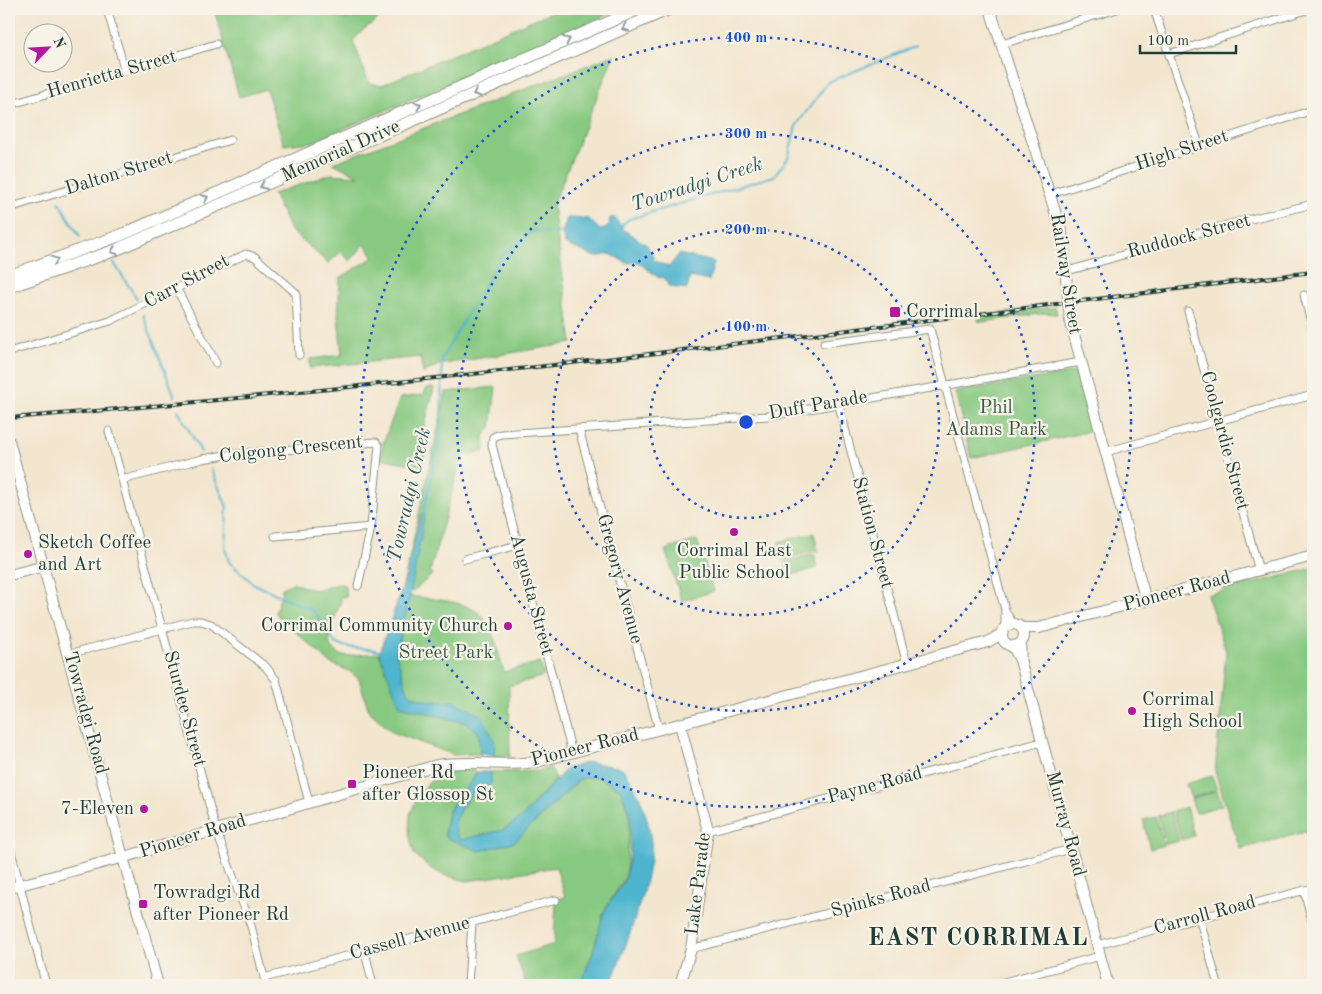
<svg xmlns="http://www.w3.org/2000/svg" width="1322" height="994" viewBox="0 0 1322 994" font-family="'Old Standard TT',serif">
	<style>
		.green { fill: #88c981; stroke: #54835a }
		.water { fill: #50b5cf; stroke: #387982 }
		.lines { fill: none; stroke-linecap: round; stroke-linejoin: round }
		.stream { stroke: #50b5cf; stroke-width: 2 }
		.minor-casing { stroke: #899282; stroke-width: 9 }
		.tertiary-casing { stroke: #899282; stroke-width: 11 }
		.secondary-casing { stroke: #899282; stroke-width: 12 }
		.primary-casing { stroke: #899282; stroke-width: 13 }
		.minor { stroke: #fff; stroke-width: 7 }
		.tertiary { stroke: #fff; stroke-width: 9 }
		.secondary { stroke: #fff; stroke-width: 10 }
		.primary { stroke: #fff; stroke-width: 11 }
		.rail-casing { stroke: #1f3d34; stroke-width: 4 }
		.rail { stroke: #f7f3e8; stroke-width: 2; stroke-dasharray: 5.5; stroke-linecap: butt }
		.oneway { stroke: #8f9e9a }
		.ring { fill: none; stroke: #1d4ed8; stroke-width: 2.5; stroke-dasharray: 2.5 5 }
		.poi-dot { fill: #b5179e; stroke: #f7f3e8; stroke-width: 2 }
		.labels { text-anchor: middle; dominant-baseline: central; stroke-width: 4.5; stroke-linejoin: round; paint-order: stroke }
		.street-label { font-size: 19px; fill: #1f3d34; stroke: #f7f3e8 }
		.poi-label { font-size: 19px; fill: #1f3d34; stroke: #f7f3e8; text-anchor: start }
		.park-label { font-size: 19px; fill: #345943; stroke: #f7f3e8 }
		.water-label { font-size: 20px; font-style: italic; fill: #2b5b5b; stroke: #f7f3e8 }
		.district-label { font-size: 24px; font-weight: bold; letter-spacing: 1px; fill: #1f3d34; stroke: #f7f3e8 }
		.centre { fill: #1d4ed8; stroke: #f7f3e8; stroke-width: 2.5 }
		.ring-label { font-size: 15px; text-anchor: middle; font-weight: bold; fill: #1d4ed8; stroke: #f7f3e8; stroke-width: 4.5; stroke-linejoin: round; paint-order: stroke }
	</style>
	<rect width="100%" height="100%" fill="#f7f3e8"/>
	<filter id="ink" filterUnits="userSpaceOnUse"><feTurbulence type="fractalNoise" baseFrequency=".02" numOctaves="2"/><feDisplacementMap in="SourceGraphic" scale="10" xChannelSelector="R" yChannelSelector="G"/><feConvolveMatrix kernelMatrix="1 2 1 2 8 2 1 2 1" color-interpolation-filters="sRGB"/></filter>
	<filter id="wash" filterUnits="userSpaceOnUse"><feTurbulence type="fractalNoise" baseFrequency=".0096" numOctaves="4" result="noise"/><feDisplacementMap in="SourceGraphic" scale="20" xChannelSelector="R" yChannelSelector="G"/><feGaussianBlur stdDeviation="1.12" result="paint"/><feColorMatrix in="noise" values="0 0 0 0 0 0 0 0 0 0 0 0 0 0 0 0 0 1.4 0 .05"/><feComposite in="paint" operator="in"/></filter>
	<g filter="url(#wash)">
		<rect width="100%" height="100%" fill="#f3e6cf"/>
		<path class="green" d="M214,9H392L364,29L353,41L369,83L382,85L558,9H620L313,142L284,145L266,89L239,97Z
			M614,55L553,205L572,343L438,365L423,373L420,357L310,368V359L342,355L338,317L340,278L374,257L365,244L350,261L341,252L328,263L290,230L273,194L331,174L359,176L333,163Z
			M1055,307L1057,314L1046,313L982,322L978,321L980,316Z
			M1075,372L1091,431L971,458L955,392Z
			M496,387L491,427L484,436L485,451L462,456L430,571L433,574L412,592L403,586L446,392Z
			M426,388H434L422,436L425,451L422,466L384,459L381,457L383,443L400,398L424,395Z
			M814,533L818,550L789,558L785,544L788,559L783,560L779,542Z
			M697,540L714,591L682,601L665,550Z
			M814,554L817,568L789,576L785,562Z
			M1313,568V830L1240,849L1215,772L1226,651L1207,595Z
			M293,583L314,590L339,584L345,585L347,596L342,597L329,634L330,647L342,656L379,653L401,706L466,723L479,733L480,754L454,755L392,732L369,711L359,679L349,671L330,663L275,613L280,597L297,604L281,596L282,588Z
			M410,596C434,600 471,599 486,621C495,635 499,656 504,672L540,662L544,676L509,686L510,757L494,756V740L455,702L429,701L412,696L407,690L396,654Z
			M550,767L556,779L522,817L503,830L460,840C448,823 461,808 471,794L483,792L491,784V772L540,771Z
			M464,769L477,772C462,799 444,800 445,837L461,842L534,824L580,779L597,776L621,790L630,816L626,876L604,911L593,952L580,985H526L516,956L554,944L556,900L565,897L556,867L467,881L444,875L430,868L414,854L409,834L410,814L418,796L437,773Z
			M1212,776L1217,790L1191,798L1186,784Z
			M1217,791L1222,805L1196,813L1191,799Z
			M1186,807L1194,836L1181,840L1173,811Z
			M1171,812L1179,841L1166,844L1158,816Z
			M1156,817L1164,845L1150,849L1143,820Z"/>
		<path class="water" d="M567,218L589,219L600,230L609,226L610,218H615L624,230L647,245L655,261L669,267L679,254L714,262L709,281L690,277L687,289L669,287L664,277L659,278L638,262L627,263L610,254L595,257L565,244L562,233Z
			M425,513L410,596L396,654L407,690L412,696L429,701L455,702L482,716L494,740V756L480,754L479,733L466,723L400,706L379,653L403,586L421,515Z
			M589,762L622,768C639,789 648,814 651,842C654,872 623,955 610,985H580L593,952L604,911L625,880L630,853V816L621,790L597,776L580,779L514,842L479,851L445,837C445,800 462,799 477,772H491V784L483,792L472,793C461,807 448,823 460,840L503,830L522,817L566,769Z"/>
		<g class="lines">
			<path class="stream" d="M345,20L366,9
				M59,202L80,237
				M620,227L629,219L774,176L788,158L796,126L828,82L916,46
				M114,263L137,299
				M143,315L175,397
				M178,410L201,452
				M211,469L227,507L225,547L229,562L254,584L314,611L335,643C350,651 366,646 381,652
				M423,515L441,428L442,358L502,255L533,231L564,233"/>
		</g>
	</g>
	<g filter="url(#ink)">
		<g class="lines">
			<defs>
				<path id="minor" d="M107,9L125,71
					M1154,9L1199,145
					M1002,44L1117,9
					M1169,54L1309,9
					M9,105L216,44
					M1051,194L1313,110
					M9,208L230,140
					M1064,272L1230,224L1313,204
					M176,288L216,363
					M1304,295L1313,331
					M1188,311L1259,571
					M824,343L930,329L1005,610V627
					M9,352L110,321L246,254L255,257L296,293L299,355
					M838,402L907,664
					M579,429L659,730
					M109,431L216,830L251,926L266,985
					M1105,452L1313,395
					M122,480L202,459L226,455L376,442L379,446L371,527L358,586
					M275,536L371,527
					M465,559L518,545
					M1005,610L1013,624
					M69,654L192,621H201L211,624L266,667L276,680L309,802
					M572,753L492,445L493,437L501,434L768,416L1081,362
					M708,831L1042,742
					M9,844L46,985
					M1304,890L1313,924
					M1199,917L1218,985
					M1097,945L1313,888
					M691,949L1071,849
					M365,952L373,985
					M264,978L556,900
					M468,985L472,923
					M993,985L1100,956"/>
				<path id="tertiary" d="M1021,643V663
					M1012,646L1021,663"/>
				<path id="secondary" d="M990,9L1062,233L1070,320L1146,601
					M9,441L158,985
					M9,575L45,566
					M1002 635a11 11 0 1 1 22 0a11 11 0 1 1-22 0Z
					M1022,628H1039L1313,556
					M1021,663L1108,985
					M680,724L708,831L691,949L680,985
					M9,888L135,854L437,765C471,759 506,768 540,761L988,642L1001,634"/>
				<path id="primary" d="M9,276L121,235L639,9
					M9,287L113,251L669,9"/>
			</defs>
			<use href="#minor" class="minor-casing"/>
			<use href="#tertiary" class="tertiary-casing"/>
			<use href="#secondary" class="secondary-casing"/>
			<use href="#primary" class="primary-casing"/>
			<use href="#minor" class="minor"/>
			<use href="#tertiary" class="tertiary"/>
			<use href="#secondary" class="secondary"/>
			<use href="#primary" class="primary"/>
			<defs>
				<path id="rail" d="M9,418C445,384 879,326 1313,272"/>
			</defs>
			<use href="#rail" class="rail-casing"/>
			<use href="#rail" class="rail"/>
		</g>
		<defs><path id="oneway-chevron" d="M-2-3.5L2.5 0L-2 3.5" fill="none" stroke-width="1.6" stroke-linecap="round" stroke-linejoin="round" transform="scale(1.25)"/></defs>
		<g class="oneway">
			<use href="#oneway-chevron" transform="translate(625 28) rotate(156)"/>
			<use href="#oneway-chevron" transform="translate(567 40) rotate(-24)"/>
			<use href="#oneway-chevron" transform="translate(476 93) rotate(156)"/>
			<use href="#oneway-chevron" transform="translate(418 105) rotate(-24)"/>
			<use href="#oneway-chevron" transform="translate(263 186) rotate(156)"/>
			<use href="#oneway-chevron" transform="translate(205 198) rotate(-24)"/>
			<use href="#oneway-chevron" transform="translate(114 251) rotate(158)"/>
			<use href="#oneway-chevron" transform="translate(55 260) rotate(-19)"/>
		</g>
	</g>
	<g class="ring">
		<circle cx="746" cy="422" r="96"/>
		<circle cx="746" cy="422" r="193"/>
		<circle cx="746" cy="422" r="289"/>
		<circle cx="746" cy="422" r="385"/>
	</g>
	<g class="poi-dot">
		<rect x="889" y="306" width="12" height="12" rx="2.5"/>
		<circle cx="734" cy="532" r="5"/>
		<circle cx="28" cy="554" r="5"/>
		<circle cx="508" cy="626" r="5"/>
		<circle cx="1132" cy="711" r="5"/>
		<rect x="347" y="779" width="10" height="10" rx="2.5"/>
		<circle cx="144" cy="809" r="5"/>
		<rect x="138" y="899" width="10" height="10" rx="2.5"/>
	</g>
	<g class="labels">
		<g class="street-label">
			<text transform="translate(112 75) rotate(-16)">Henrietta Street</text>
			<text transform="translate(1182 151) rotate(-18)">High Street</text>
			<text transform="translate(341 152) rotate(-24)">Memorial Drive</text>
			<text transform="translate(119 174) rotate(-17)">Dalton Street</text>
			<text transform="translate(1189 237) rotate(-15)">Ruddock Street</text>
			<text transform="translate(1065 274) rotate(81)">Railway Street</text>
			<text transform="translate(187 282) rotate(-28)">Carr Street</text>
			<text transform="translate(818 406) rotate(-10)">Duff Parade</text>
			<text transform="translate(1224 441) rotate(75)">Coolgardie Street</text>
			<text transform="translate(291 450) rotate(-6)">Colgong Crescent</text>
			<text transform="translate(872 533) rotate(75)">Station Street</text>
			<text transform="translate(619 579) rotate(75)">Gregory Avenue</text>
			<text transform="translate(1177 592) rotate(-15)">Pioneer Road</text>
			<text transform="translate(531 595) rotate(75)">Augusta Street</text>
			<text transform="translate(184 709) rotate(75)">Sturdee Street</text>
			<text transform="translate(85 713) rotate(75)">Towradgi Road</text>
			<text transform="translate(585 748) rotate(-14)">Pioneer Road</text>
			<text transform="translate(875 786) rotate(-15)">Payne Road</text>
			<text transform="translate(1065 824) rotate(75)">Murray Road</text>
			<text transform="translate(193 837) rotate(-17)">Pioneer Road</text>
			<text transform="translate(699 884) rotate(-83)">Lake Parade</text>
			<text transform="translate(881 899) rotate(-15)">Spinks Road</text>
			<text transform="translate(1205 916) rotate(-15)">Carroll Road</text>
			<text transform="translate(410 939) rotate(-15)">Cassell Avenue</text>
		</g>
		<g class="poi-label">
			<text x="906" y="312">Corrimal</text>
			<text x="38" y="543">Sketch Coffee<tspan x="38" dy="22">and Art</tspan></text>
			<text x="734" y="551" text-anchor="middle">Corrimal East<tspan x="734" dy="22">Public School</tspan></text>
			<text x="498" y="626" text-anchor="end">Corrimal Community Church</text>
			<text x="1142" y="700">Corrimal<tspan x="1142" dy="22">High School</tspan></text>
			<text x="362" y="773">Pioneer Rd<tspan x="362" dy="22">after Glossop St</tspan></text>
			<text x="134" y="809" text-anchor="end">7-Eleven</text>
			<text x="153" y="893">Towradgi Rd<tspan x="153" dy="22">after Pioneer Rd</tspan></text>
		</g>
		<g class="park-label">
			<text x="996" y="408">Phil<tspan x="996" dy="22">Adams Park</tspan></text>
			<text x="446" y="653">Street Park</text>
		</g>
		<g class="water-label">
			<text transform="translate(697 185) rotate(-18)">Towradgi Creek</text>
			<text transform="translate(410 495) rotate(-77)">Towradgi Creek</text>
		</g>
		<g class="district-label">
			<text x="978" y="939">EAST CORRIMAL</text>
		</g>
	</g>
	<circle cx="746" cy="422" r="8" class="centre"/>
	<g class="ring-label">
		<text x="746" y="42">400 m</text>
		<text x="746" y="138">300 m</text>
		<text x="746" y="234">200 m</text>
		<text x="746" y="331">100 m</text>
	</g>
	<rect width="1322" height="994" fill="none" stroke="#f7f3e8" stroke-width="30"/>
	<g transform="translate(48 48) rotate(65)"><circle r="24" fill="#f7f3e8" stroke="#a1aaa0"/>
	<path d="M0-4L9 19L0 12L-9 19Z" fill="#b5179e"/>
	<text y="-8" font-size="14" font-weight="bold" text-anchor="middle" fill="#1f3d34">N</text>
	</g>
	<path d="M1140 45v8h96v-8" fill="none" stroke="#1f3d34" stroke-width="2.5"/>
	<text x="1147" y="45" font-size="15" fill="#1f3d34" stroke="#f7f3e8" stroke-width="4" paint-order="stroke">100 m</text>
</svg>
